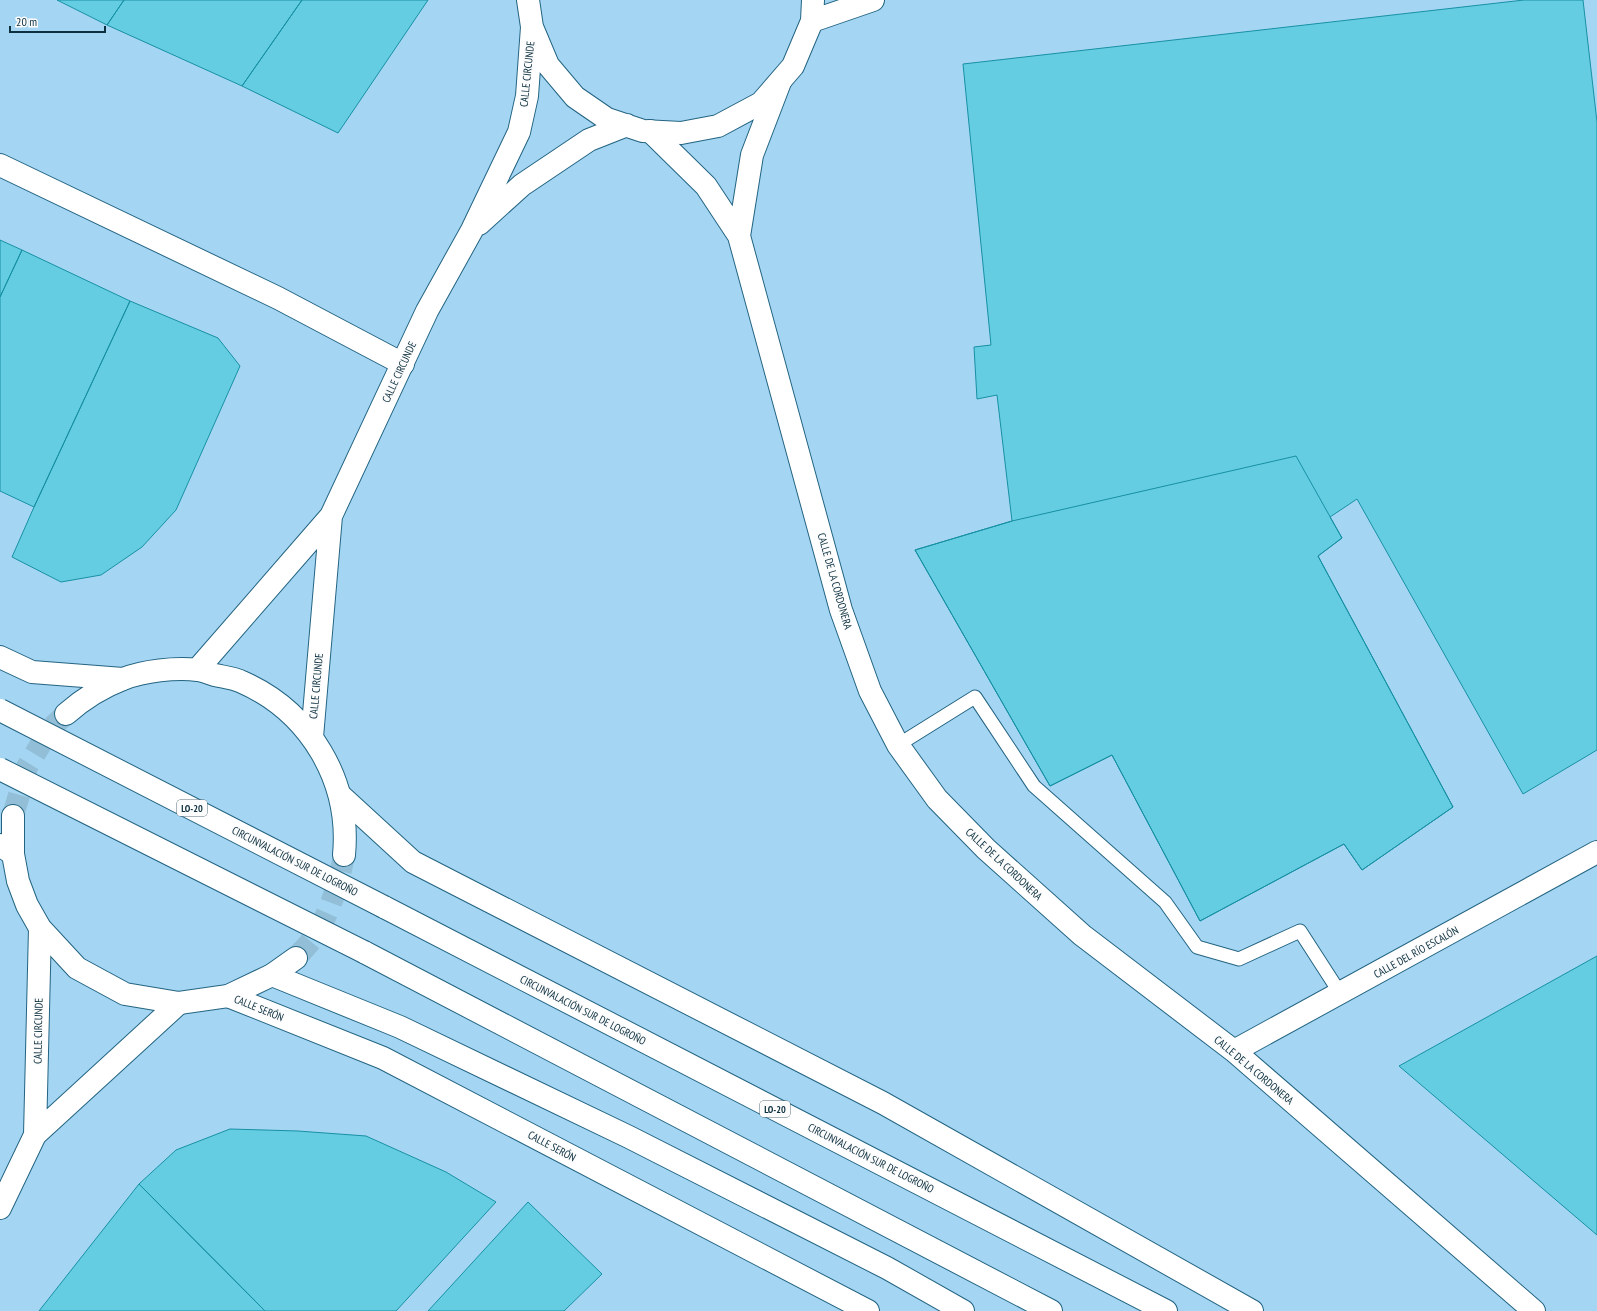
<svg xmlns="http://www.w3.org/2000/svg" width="1597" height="1311" viewBox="0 0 1597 1311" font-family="'PT Sans Narrow',sans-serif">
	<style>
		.built { fill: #a4d6f3 }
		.building { fill: #65cde2; stroke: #1790a4 }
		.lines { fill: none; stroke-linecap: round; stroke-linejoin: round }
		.secondary-tunnel { stroke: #92bfd7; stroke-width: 22; stroke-dasharray: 22 11; stroke-linecap: butt }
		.lane-casing { stroke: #236482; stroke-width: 15 }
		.street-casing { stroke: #236482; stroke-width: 24 }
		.secondary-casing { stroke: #236482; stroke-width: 24 }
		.highway-casing { stroke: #236482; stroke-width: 24 }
		.lane { stroke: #fff; stroke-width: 13 }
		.street { stroke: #fff; stroke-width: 22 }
		.secondary { stroke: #fff; stroke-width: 22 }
		.highway { stroke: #fff; stroke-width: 22 }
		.highway-bridge-casing { stroke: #236482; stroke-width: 24; stroke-linecap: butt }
		.highway-bridge { stroke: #fff; stroke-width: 22 }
		.labels { text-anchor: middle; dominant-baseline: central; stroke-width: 3.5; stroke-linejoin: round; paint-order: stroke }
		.shield { fill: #fcfcfc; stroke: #546d78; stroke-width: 1 }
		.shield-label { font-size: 10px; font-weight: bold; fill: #0c3040 }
		.street-label { font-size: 11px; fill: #0c3040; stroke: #fcfcfc }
	</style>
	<rect width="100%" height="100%" fill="#b4e3fd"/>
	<path class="built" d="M0,0H1597V1311H0Z"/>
	<path class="building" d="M57,0H124L107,25Z
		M124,0H302L242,86L107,25Z
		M302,0H428L338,133L242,86Z
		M1524,0H1583L1597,122V750L1523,794L1357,499L1330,517L1342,538L1318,556L1453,807L1362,870L1344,844L1200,921L1112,755L1050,786L915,550L1012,521L997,395L977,399L974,347L991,345L963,64Z
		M0,240L22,250L0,297Z
		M22,250L130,301L34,507L0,491V297Z
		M130,301L218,338L240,366L176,510L142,547L101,575L61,582L12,557L34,507Z
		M1296,456L1342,538L1318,556L1453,807L1362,870L1344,844L1200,921L1112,755L1050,786L915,550L1012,521Z
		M1597,956V1235L1399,1066Z
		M230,1129L298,1131L366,1136L446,1172L496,1202L396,1311H265L139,1184L176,1150Z
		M139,1184L265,1311H39Z
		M528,1202L602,1274L564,1311H428Z"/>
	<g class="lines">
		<path class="secondary-tunnel" d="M13,816L27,767L50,729L66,714
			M296,958C302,951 309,944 314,937C330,913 339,883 344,855"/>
		<defs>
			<path id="lane" d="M898,745L975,697L1034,786L1165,902L1197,947L1239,959L1300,931L1340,993"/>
			<path id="street" d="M650,131L706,186L739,236L841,610L870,691L898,745L937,799L986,849L1082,935L1234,1051L1534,1311
				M0,165L278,298L403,364
				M739,236L752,155L780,82
				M228,996L383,1058L868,1311
				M1234,1051L1597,852
				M35,1135L40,928
				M0,1208L35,1135L179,1003"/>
			<path id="secondary" d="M528,0L532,27L548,65L575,97L607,119L643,131L681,133L718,126L761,103L793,66L812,21L813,0
				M812,21L873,0
				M479,224L522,185L589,140L627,125
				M197,670L331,516L427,311L472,230L519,132L527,96L532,27
				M66,714C83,699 102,687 123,679C143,671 176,667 198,670C203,671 209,673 215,675C224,677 234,678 242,682C310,712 351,781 344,855
				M312,737L331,516
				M13,816V854L18,881L27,905L40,928L77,968L125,994L179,1003L228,996L272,975L296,958"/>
			<path id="highway" d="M0,657L32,672L123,679
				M340,795L413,862L883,1103L1252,1311
				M0,845L13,854
				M384,907L1166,1311
				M364,952L1051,1311
				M272,975L400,1027L629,1137L887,1268L963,1311"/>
		</defs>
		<use href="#lane" class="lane-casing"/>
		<use href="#street" class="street-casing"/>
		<use href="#secondary" class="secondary-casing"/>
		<use href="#highway" class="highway-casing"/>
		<use href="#lane" class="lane"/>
		<use href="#street" class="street"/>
		<use href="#secondary" class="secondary"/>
		<use href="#highway" class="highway"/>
		<defs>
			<path id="highway-bridge" d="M0,710L384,907
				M0,769L364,952"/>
		</defs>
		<use href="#highway-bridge" class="highway-bridge-casing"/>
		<use href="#highway-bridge" class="highway-bridge"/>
	</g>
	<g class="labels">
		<g class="shield">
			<rect x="177" y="800" width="30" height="16" rx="3"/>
			<rect x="760" y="1101" width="30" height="16" rx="3"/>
		</g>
		<g class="shield-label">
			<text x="192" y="808">LO-20</text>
			<text x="775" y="1109">LO-20</text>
		</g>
		<g class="street-label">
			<text transform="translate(527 74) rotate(-84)">CALLE CIRCUNDE</text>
			<text transform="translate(399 372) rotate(-65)">CALLE CIRCUNDE</text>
			<text transform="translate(835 581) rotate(74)">CALLE DE LA CORDONERA</text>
			<text transform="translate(316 686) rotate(-85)">CALLE CIRCUNDE</text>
			<text transform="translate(295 861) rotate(27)">CIRCUNVALACIÓN SUR DE LOGROÑO</text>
			<text transform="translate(1004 864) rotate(43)">CALLE DE LA CORDONERA</text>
			<text transform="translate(1416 952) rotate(-29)">CALLE DEL RÍO ESCALÓN</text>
			<text transform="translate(259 1008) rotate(22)">CALLE SERÓN</text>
			<text transform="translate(583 1010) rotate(27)">CIRCUNVALACIÓN SUR DE LOGROÑO</text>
			<text transform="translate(38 1031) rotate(-89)">CALLE CIRCUNDE</text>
			<text transform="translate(1254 1070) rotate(40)">CALLE DE LA CORDONERA</text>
			<text transform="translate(552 1146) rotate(28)">CALLE SERÓN</text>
			<text transform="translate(871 1158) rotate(27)">CIRCUNVALACIÓN SUR DE LOGROÑO</text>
		</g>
	</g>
	<path d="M10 26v6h95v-6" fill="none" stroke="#0c3040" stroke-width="2"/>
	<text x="16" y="26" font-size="12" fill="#0c3040" stroke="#fcfcfc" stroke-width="3" paint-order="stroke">20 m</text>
</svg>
